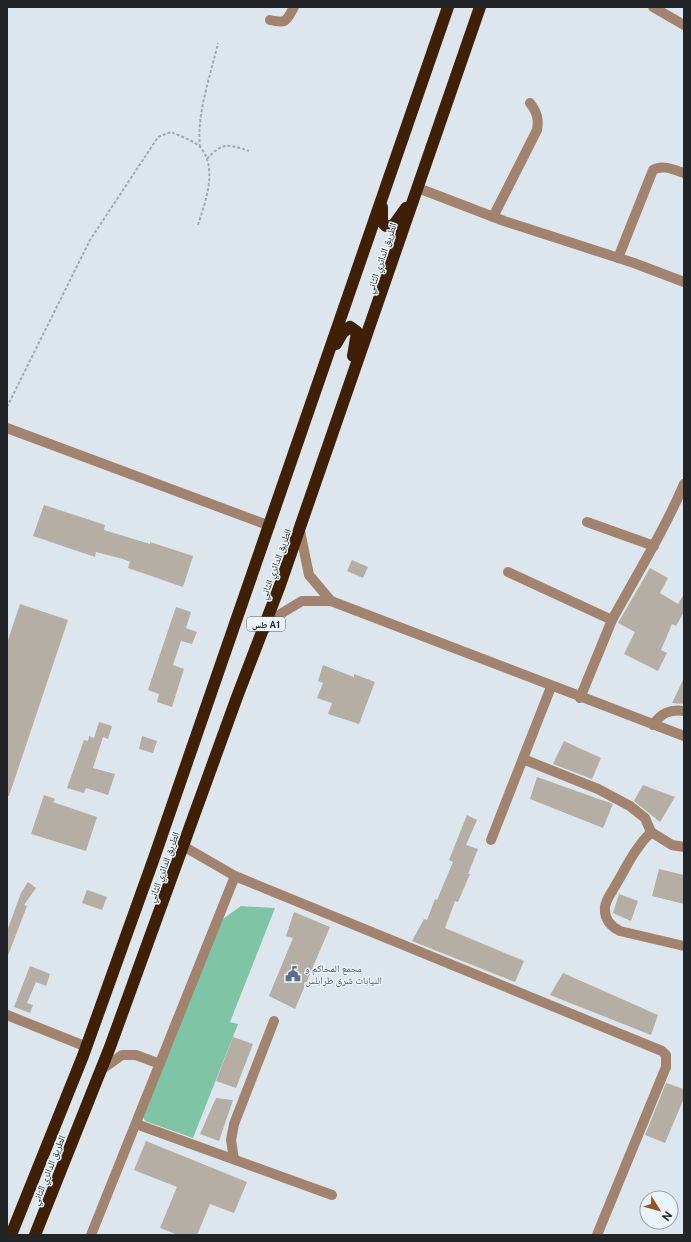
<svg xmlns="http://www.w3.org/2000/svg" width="691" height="1242" viewBox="0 0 691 1242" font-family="'Public Sans','Noto Naskh Arabic',sans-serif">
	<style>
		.green { fill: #80c4a6 }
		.building { fill: #b4aea5 }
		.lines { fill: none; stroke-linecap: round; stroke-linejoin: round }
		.path { stroke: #a2a9af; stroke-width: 2; stroke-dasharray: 3 2; stroke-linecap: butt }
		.minor { stroke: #a18370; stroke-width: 10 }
		.highway { stroke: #401f07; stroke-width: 12 }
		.labels { text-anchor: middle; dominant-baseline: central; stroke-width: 3; stroke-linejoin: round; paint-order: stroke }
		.shield { fill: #eaf3fa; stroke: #5d6366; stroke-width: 1 }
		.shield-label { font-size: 9px; font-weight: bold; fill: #212527 }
		.street-label { font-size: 10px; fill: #212527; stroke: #eaf3fa }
		.service-label { font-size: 10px; fill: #4e5e75; stroke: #eaf3fa; text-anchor: start }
	</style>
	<rect width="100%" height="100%" fill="#dde5ed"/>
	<path class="green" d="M241,906L275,908L230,1022L238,1024L193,1138L145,1121L143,1116L220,921Z"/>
	<path class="building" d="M44,505L105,525L104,530L150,544V542L193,556L183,587L128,568L130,562L123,559L96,552L95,557L33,536Z
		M352,560L368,567L363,578L347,571Z
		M650,568L668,578L660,593L678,604L684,594V612L676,626L672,624L661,650L667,653L658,671L624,654L635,632L618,623Z
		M20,604L68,620L9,796H7V643Z
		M176,607L191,612L186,628L197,632L192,644L181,641L173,665L184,669L172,707L157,702L159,694L148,690Z
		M323,665L354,677V674L375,682L359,724L328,714L332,703L317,698L323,683L318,681Z
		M684,678V704L672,703Z
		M99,722L112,726L108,739L103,737L93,768L115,774L108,795L86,788L84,793L67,788L84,740L88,741L89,736L94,738Z
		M142,736L157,741L153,753L139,749Z
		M564,741L601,758L592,779L553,764Z
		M537,777L613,804L603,828L530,799Z
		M643,785L675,797L660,822L634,801Z
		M44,795L55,799L53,802L97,817L86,851L31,834Z
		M467,815L477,820L466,845L478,849L468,874H470L458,902L455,901L445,928L524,961L515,982L412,941L424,919L427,920L435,899L437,900L453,862L449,860Z
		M659,869L684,875V904L652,896Z
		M28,882L36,888L24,905L27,906L7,958V931L21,893Z
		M87,890L107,897L102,910L82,903Z
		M619,894L638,901L631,921L613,913Z
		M294,912L330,927L295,1009L269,996L293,938L286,936Z
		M30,966L50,974L46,986L36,982L27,1003L33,1005L30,1013L14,1007Z
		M563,973L658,1015L651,1035L550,995Z
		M233,1037L253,1044L236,1088L216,1081Z
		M666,1083L684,1089V1098L665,1143L645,1135Z
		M216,1098L233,1100L219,1141L200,1134Z
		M146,1141L247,1182L234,1213L210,1204L197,1235H178L160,1228L177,1187L134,1170Z"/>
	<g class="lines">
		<path class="path" d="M200,147C196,115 211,74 218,43
			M207,159C222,142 229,144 249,151
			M7,407L90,240L158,137L171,132C180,136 195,141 201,148C218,170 205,202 198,225"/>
		<path class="minor" d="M653,7L684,25
			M270,20C287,24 286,21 294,7
			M418,188L504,221L634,263L684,282
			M493,217L537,130C539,119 537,112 530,103
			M618,258L653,170C663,164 674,170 684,173
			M7,428L270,526
			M587,522L654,546
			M300,531L309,575L331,601L684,736
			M508,572L612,620L580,698
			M612,620C637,574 664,531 684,484
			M264,630L282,613L302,601H331
			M653,725C661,713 670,709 684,711
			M523,759L598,789L630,806L645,818L651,832L672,845L684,847
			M651,832C634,849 626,868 614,888C610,895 606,900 605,907C604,919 610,926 620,931L684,946
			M491,840L551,687
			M183,846L235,876L662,1051L666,1055V1067L597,1235
			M7,1015L87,1047
			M101,1070L122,1055H136L160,1064
			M136,1124L332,1195
			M234,1159L231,1140L234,1124L274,1021
			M91,1235L235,876"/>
		<path class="highway" d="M382,207V222L386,226H393L406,208
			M336,344L343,332L350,327L357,332L353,356
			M11,1235L83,1056L154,858L448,7
			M35,1235L110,1047L237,697L280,585L480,7"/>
	</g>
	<defs>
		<symbol id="civic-bare" viewBox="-9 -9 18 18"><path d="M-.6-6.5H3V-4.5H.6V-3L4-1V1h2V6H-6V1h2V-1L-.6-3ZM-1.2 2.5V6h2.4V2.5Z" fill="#5c6f8a" stroke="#eaf3fa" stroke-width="2.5" paint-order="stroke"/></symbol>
	</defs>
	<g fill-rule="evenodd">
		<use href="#civic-bare" x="282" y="963" width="22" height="22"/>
	</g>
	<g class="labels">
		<rect class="shield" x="247" y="617" width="38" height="14" rx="3"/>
		<g class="shield-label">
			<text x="266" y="624">طس A1</text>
		</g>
		<g class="street-label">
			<text transform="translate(381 258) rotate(-71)">الطريق الدائري الثاني</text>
			<text transform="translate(275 564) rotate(-70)">الطريق الدائري الثاني</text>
			<text transform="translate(163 867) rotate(-70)">الطريق الدائري الثاني</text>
			<text transform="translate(48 1170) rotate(-68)">الطريق الدائري الثاني</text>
		</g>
		<g class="service-label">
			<text x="305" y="968">مجمع المحاكم و<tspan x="305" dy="12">النيابات شرق طرابلس</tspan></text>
		</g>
	</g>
	<rect width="691" height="1242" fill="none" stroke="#212527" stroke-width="16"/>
	<g transform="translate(659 1210) rotate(127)"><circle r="19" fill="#eaf3fa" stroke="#9aa1a6"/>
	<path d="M0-3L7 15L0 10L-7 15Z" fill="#975424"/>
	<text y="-6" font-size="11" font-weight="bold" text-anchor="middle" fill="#212527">N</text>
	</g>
</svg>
